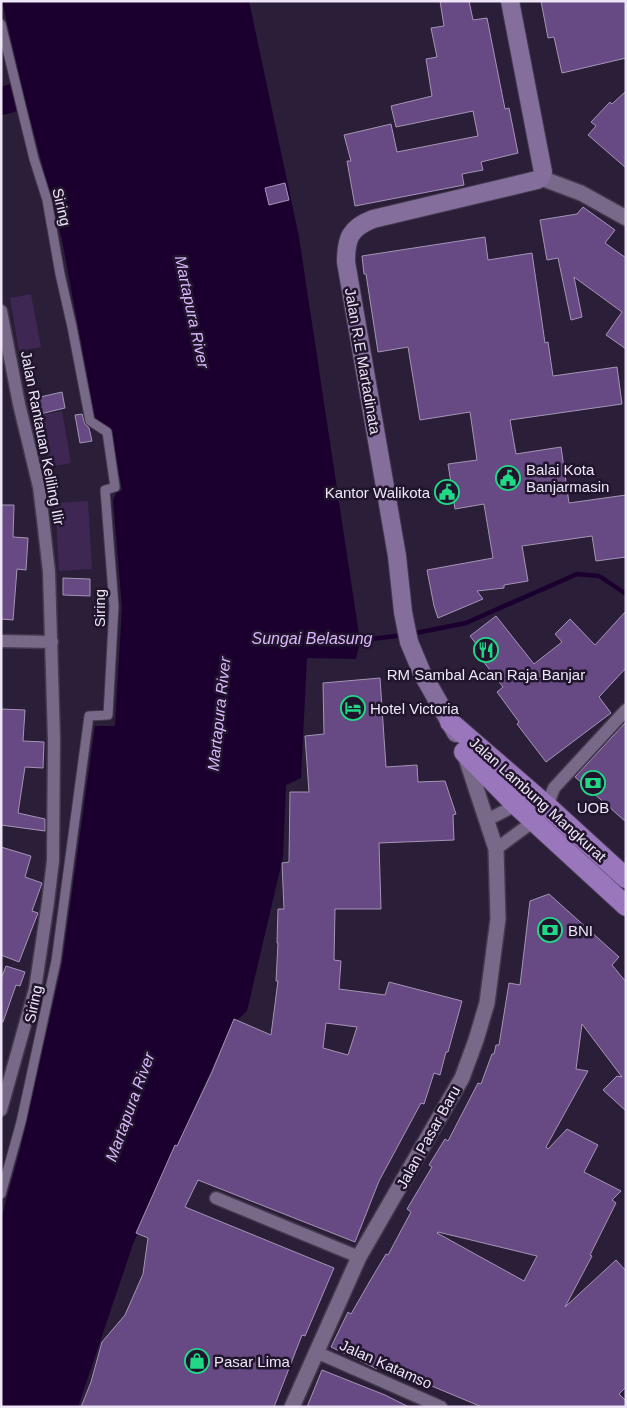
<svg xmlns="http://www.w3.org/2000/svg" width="627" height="1408" viewBox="0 0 627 1408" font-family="Arial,sans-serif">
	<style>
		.green { fill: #3e2752 }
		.water { fill: #1b002f }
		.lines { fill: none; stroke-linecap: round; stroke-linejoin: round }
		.stream { stroke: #1b002f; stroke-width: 4.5 }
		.river { stroke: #1b002f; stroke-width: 28 }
		.building { fill: #674983; stroke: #a495b5; fill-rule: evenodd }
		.pedestrian-casing { stroke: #44384e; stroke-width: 11 }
		.minor-casing { stroke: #44384e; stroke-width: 15 }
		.tertiary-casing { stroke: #44384e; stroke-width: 18 }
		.secondary-casing { stroke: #44384e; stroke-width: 20 }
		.trunk-casing { stroke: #44384e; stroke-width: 22 }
		.pedestrian { stroke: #776987; stroke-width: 9 }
		.minor { stroke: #776987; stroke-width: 12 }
		.tertiary { stroke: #776987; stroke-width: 15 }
		.secondary { stroke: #846e9b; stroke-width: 18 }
		.trunk { stroke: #9a76bc; stroke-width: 20 }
		.labels { text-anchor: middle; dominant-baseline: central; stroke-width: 5; stroke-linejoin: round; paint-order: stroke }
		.street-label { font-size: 15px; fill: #eee6f7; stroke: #21152d }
		.poi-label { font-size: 15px; fill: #eee6f7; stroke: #21152d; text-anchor: start }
		.water-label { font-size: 16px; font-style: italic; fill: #dab7fd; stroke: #21152d }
	</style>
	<rect width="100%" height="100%" fill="#2b1e38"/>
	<path class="green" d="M31,294L41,347L19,351L10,298Z
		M62,411L71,463L49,467L40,415Z
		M88,501L92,569L59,571L55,503Z"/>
	<path class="water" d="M2,1H249L299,237L360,641L356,659L307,658L301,778L286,785L283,857L247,1011L231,1026L133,1244L78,1407H1V1219L20,1150L62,964L95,726H115L122,607L113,500L116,493L122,490L111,429L95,418L62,240L24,96Z"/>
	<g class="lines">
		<path class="stream" d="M416,633L466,623L577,574L599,576L626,594
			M355,641L396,636"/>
		<path class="river" d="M1,101L60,86"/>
	</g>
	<path class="building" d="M440,1H469L473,20L487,18L505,109L509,108L518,153L481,162L483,170L462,174L464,185L355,206L347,161H351L344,135L391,124L397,152L478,136L473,111L396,127L391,106L432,96L426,59L437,57L431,28L444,26Z
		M541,1H626V58L562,73L554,37L548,38Z
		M626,91V168L588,135L596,126L591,122L610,102L612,104Z
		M285,183L289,200L269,205L265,188Z
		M583,207L615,230L605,243L626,258V349L606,335L622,312L574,277L582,317L571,320L558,258L547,260L540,220L577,214Z
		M485,237L488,260L532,253L545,343L548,342L553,376L617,367L622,404L510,420L516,454L561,447L569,503L626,495V557L596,561L592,536L522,546L528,581L504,585V588L477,591L483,599L438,618L434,606L427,570L493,558L484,504L455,509L448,464L477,460L470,412L420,420L408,347L378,352L366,274H364L362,256Z
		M62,392L65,408L40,414L36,398Z
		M82,414L85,424L89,428L92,441L80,443L75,415Z
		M1,505H14L13,537L28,538L26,570L17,569L13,620L1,619Z
		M63,578L90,579V596L63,595Z
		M626,611V668L599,697L611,713L546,762L517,724L519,722L497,692L503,687L483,661L487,658L470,636L496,616L534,664L562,642L555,634L570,619L595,645Z
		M380,678L386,767L417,765L418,782L445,781L456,814L453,815L454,840L379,843L381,909H335L334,960L341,961L339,989L385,995L389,982L462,1001L448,1052H446L440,1075L434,1073L424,1104L421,1103L379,1181L355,1242L198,1180L185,1207L334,1268L305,1336L302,1335L274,1407H81L91,1382L102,1342L125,1315L143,1274L148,1238L136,1233L175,1145L177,1146L212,1072L234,1019L271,1035L278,981H276L278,943H277L278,909H284L282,863L289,862L290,792H309L305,736L324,734L323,683ZM326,1023L357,1027L348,1055L323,1048Z
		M1,709L25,710L23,741L44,742L43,768L25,767L18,813L45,819V831L1,825Z
		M626,722V822L575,777Z
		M1,847L31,856L25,877L42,883L32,911L38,913L19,962L1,955Z
		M549,894L619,957L612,965L626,982V1111L603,1090L617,1076L622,1077L582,1024L576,1069L588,1071L546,1147L548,1149L567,1129L598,1145L584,1172L621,1191L612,1200L616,1203L590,1255L592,1256L565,1307L616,1260L626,1271V1387L619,1394L626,1401V1407H482L379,1364L377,1369L331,1347L348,1312L351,1314L370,1281L386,1254L388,1255L411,1212L407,1209L432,1167L429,1165L445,1139L448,1141L478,1083L481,1084L492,1054H494L496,1045H499L509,983L520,985L530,901ZM438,1232L537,1256L524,1281L437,1233Z
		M6,966L25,972L20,986L16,985L3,1022H1V979Z
		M322,1370L385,1395L409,1407H307Z"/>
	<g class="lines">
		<defs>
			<path id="pedestrian" d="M1,24L34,159L47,200L60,274L72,327L90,421L107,432L115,487L105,490L114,606L108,715L89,716L56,961L21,1122L1,1194"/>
			<path id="minor" d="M1,311L19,404L39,487L43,519L49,572L54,740L53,861L48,902L35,989L1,1110
				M1,641L52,642
				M487,820L520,803
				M496,849L534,821L547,806L554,788L626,710
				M216,1198L359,1257
				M316,1352L441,1407"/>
			<path id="tertiary" d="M541,178L581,193L626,218
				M292,1407L359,1257L462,1078L476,1040L487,1003L498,919L496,849L465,755"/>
			<path id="secondary" d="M456,733L422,673L409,642L403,612L397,556L346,262C346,238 350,228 373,219L537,180L541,178L543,172L510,1"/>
			<path id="trunk" d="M450,722L547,806L626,878
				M464,752L516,805L626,906"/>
		</defs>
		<use href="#pedestrian" class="pedestrian-casing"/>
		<use href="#minor" class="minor-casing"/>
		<use href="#tertiary" class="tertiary-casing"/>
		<use href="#secondary" class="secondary-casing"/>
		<use href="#trunk" class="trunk-casing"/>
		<use href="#pedestrian" class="pedestrian"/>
		<use href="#minor" class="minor"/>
		<use href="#tertiary" class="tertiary"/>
		<use href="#secondary" class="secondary"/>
		<use href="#trunk" class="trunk"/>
	</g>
	<defs>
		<symbol id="civic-ring" viewBox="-11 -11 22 22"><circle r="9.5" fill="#21152d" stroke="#21d887" stroke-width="1.5"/><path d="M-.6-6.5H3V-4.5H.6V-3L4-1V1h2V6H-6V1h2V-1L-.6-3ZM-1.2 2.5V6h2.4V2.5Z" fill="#21d887"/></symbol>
		<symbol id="restaurant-ring" viewBox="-11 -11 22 22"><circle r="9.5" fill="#21152d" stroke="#21d887" stroke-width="1.5"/><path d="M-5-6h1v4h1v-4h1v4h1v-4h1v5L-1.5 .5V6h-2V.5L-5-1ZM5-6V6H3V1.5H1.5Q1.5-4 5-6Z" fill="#21d887"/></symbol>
		<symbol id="hotel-ring" viewBox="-11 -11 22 22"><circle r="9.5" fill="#21152d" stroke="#21d887" stroke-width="1.5"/><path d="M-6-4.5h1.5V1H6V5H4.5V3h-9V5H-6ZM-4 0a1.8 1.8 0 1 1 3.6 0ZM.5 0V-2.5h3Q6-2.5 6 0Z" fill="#21d887"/></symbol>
		<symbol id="bank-ring" viewBox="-11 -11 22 22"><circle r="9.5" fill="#21152d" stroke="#21d887" stroke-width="1.5"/><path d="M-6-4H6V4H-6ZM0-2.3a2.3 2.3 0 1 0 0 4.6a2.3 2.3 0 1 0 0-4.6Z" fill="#21d887"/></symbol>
		<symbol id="shop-ring" viewBox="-11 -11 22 22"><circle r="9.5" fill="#21152d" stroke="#21d887" stroke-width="1.5"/><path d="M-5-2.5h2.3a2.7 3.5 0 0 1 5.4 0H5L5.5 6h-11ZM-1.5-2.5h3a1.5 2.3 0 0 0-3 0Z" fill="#21d887"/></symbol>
	</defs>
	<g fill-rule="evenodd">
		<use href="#civic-ring" x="494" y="464" width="28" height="28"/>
		<use href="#civic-ring" x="433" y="478" width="28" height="28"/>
		<use href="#restaurant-ring" x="472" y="636" width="28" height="28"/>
		<use href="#hotel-ring" x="339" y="694" width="28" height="28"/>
		<use href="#bank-ring" x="579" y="769" width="28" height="28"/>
		<use href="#bank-ring" x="536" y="916" width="28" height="28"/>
		<use href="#shop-ring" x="183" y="1347" width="28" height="28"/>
	</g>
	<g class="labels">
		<g class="street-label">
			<text transform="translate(62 207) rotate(77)">Siring</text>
			<text transform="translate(363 361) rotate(80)">Jalan R.E Martadinata</text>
			<text transform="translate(43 438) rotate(79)">Jalan Rantauan Keliling Ilir</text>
			<text transform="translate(99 608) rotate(-90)">Siring</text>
			<text transform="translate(538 799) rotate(42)">Jalan Lambung Mangkurat</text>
			<text transform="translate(33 1004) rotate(-78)">Siring</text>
			<text transform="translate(428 1137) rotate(-61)">Jalan Pasar Baru</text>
			<text transform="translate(386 1364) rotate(24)">Jalan Katamso</text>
		</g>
		<g class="poi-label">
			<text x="526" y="469">Balai Kota<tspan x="526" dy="17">Banjarmasin</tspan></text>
			<text x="430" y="492" text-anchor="end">Kantor Walikota</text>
			<text x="486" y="674" text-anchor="middle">RM Sambal Acan Raja Banjar</text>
			<text x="370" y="708">Hotel Victoria</text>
			<text x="593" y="807" text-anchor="middle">UOB</text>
			<text x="568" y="930">BNI</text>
			<text x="214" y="1361">Pasar Lima</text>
		</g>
		<g class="water-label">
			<text transform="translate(192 312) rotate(78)">Martapura River</text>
			<text x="312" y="638">Sungai Belasung</text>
			<text transform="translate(219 714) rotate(-84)">Martapura River</text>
			<text transform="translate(130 1107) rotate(-70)">Martapura River</text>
		</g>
	</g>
	<rect width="627" height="1408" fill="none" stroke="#eee6f7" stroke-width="5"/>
</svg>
